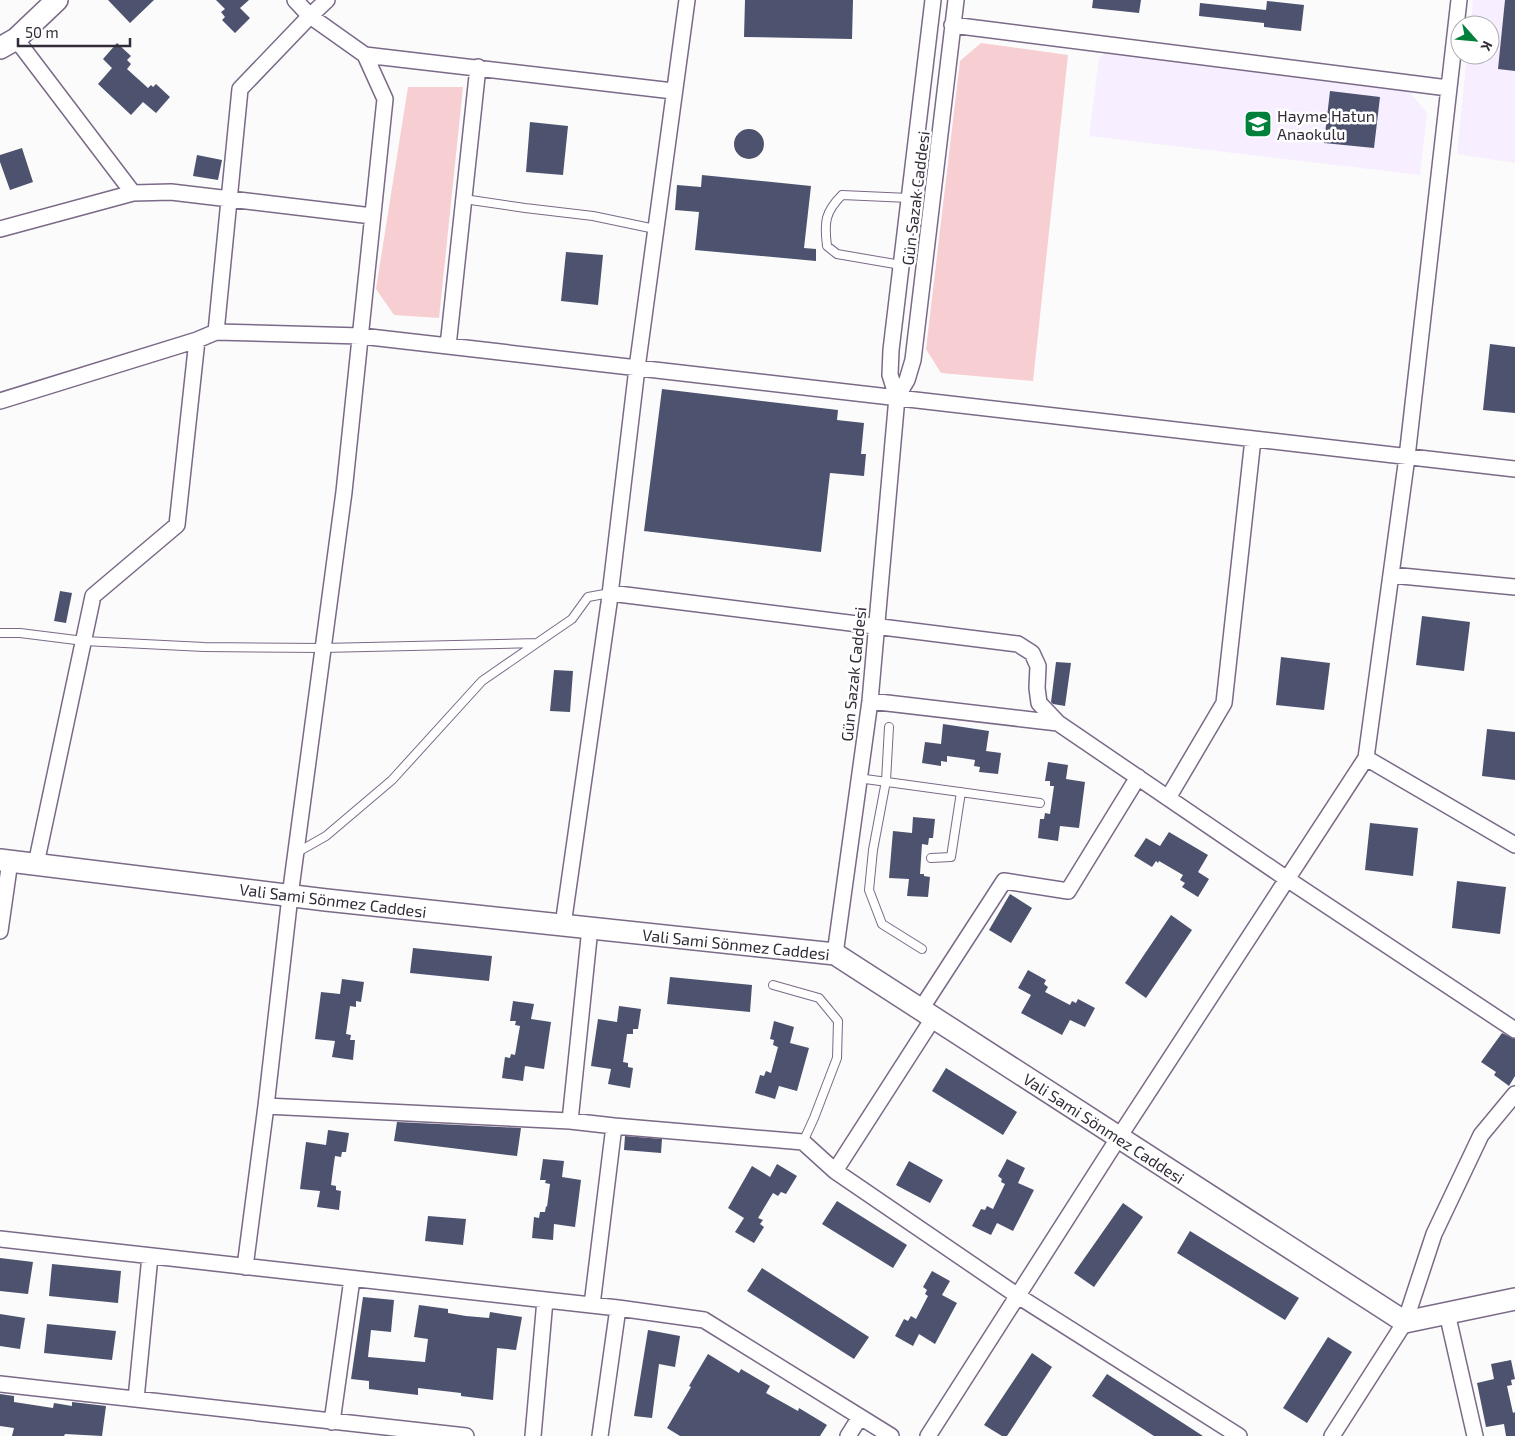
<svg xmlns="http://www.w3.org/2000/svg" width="1515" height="1436" viewBox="0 0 1515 1436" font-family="'Exo 2',sans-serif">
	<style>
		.built { fill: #f7eeff }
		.green { fill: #f7ced1 }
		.building { fill: #4d526f }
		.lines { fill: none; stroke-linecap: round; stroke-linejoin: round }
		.service-casing { stroke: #7a6987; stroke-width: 10 }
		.minor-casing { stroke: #7a6987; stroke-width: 18 }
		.secondary-casing { stroke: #7a6987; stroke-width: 24 }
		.service { stroke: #fff; stroke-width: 8 }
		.minor { stroke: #fff; stroke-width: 15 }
		.secondary { stroke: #fff; stroke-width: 21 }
		.labels { text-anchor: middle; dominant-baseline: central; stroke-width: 5; stroke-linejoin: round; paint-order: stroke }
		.poi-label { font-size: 16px; fill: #322b38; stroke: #fff; text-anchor: start }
		.street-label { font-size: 16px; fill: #322b38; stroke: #fff }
	</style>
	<rect width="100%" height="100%" fill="#fbfbfb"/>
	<path class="built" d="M1473,0H1515V163L1457,154L1467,55H1490V25H1471Z
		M1108,51L1407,89L1427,113L1420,175L1089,136L1099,58Z"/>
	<path class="green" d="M981,43L1068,55L1033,381L941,373L926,349L960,61Z
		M408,87H463L439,318L394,315L376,289Z"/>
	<path class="building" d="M108,0H154L130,23Z
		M216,0H249L240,8L250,18L235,33L222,20L225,17L221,12L225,9Z
		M745,0H853L852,39L744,37Z
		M1093,0H1141L1139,13L1092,8Z
		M1505,0H1515V71L1498,69Z
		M1267,1L1304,5L1301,31L1264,27V23L1199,16L1200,3L1266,10Z
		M117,43L131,56L127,60L131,64L127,69L148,88L151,85L153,87L156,84L170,97L156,113L143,102L131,115L98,84L112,68L103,59Z
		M1330,91L1380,97L1374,148L1324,143Z
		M530,122L568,126L563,175L526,172Z
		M734 144a15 15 0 1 1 30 0a15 15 0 1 1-30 0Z
		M22,148L33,182L10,190L0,162V155Z
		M197,155L222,160L218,180L193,176Z
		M702,175L811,186L804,248L816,249V261L695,250L699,212L675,210L677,185L701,187Z
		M566,252L603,255L598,305L561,301Z
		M1490,344L1515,347V413L1483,410Z
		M662,389L838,410L837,420L864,423L861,454H866L864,476L830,473L821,552L644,531Z
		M60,591L72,593L66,623L54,621Z
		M1422,616L1470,622L1464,671L1416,665Z
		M1281,657L1330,663L1324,710L1276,705Z
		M1056,662L1071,663L1065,706L1053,704L1051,702Z
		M554,670L573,671L570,712L550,711Z
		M943,724L989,731L986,751L1001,753L998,774L979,772L980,767L974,766L975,760L962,758L947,756V762L941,761V766L922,763L925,742L941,744Z
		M1487,729L1515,732V780L1482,776Z
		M1048,762L1068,765L1066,779L1085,782L1079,828L1060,826L1058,841L1038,838L1040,819H1044L1045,813L1050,814L1054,786H1050V781H1045Z
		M913,817L935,819L933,838H929L928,845L922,844L920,874H924V876L930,877L928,897L907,896L909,879L889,878L893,831L912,833Z
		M1370,823L1418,828L1413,876L1365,870Z
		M1169,832L1208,855L1198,872L1209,879L1198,897L1182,887L1185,883L1180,880L1183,875L1159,861L1158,863L1156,861L1152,867L1134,856L1146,838L1160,846Z
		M1457,881L1506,887L1500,934L1452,928Z
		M1010,894L1032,908L1011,943L989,930Z
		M1171,915L1192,930L1146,998L1125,983Z
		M413,948L492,956L489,981L410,973Z
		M1028,970L1046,980L1044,984L1048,987L1045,992L1070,1005L1072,1001L1076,1003L1078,999L1095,1008L1085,1027L1070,1020L1062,1035L1021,1013L1031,995L1018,988Z
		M670,977L752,985L750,1012L667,1004Z
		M342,979L364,982L361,1002L356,1001V1007L350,1006L346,1034L351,1035L350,1040H355L353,1060L332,1057L335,1041L315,1039L321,992L340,994Z
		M513,1001L534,1004L531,1019L551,1022L544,1069L525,1066L523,1081L502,1078L505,1057L510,1058L511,1054L515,1055L520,1026L515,1025L516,1021H510Z
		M619,1006L641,1009L638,1029H633V1034H627L623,1062L628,1063V1067L633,1068L630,1088L608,1084L611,1069L591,1066L598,1019L617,1022Z
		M774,1021L794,1027L790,1043L809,1048L797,1091L779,1086L775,1099L755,1093L760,1075L764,1076L766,1071L771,1073L778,1047L773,1045L774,1040L770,1039Z
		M1502,1033L1515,1039V1076L1509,1086L1494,1075L1496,1072L1481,1062Z
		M946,1068L1017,1112L1003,1135L932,1091Z
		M397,1122L521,1128L517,1156L394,1141Z
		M328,1130L349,1133L346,1152H342L341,1157L335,1156L333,1170L331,1185L336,1186V1190L341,1191L339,1210L317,1207L320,1191L300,1189L306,1142L326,1145Z
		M625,1136L662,1139L661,1153L624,1150Z
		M543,1159L564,1161L562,1177L581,1180L575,1227L554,1224L553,1240L532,1238L534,1217L539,1218L540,1212H545L546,1206L547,1207L550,1184L545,1183L546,1180H540Z
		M1007,1159L1025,1168L1018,1183L1034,1190L1013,1231L997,1223L991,1235L972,1226L981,1209L985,1210L987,1206L993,1209L1005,1184L1001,1182L1002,1179L998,1176Z
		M909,1161L943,1180L930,1203L896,1185Z
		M777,1164L797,1176L786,1194L781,1192L778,1196L773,1193L758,1218L763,1220L760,1224L764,1227L754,1243L735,1232L744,1218L728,1208L752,1166L770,1177Z
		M837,1201L907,1245L893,1268L822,1224Z
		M1123,1203L1143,1217L1094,1287L1074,1273Z
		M428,1216L466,1219L463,1245L425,1241Z
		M1190,1231L1299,1298L1285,1320L1177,1253Z
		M0,1258L33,1262L28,1294L0,1291Z
		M52,1264L121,1271L118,1303L49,1296Z
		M762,1268L869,1337L854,1359L747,1291Z
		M932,1271L950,1281L942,1295L957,1303L935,1344L919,1334L913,1346L895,1336L904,1319L908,1321L911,1316L916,1319L928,1296L925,1294L927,1290L923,1287Z
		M363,1297L394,1300L391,1332L371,1330L368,1357L425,1362L428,1339L414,1337L419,1305L448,1309V1313L466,1316L489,1318L490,1312L522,1317L516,1350L497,1348L493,1400L461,1396V1393L418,1388V1395L369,1389V1381L351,1379Z
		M0,1314L25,1318L20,1349L0,1346Z
		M47,1324L116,1331L112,1360L44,1353Z
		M648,1330L680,1336L675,1367L659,1364L652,1418L634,1416Z
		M1328,1337L1352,1352L1307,1423L1283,1408Z
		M1032,1353L1052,1367L1007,1436H1002L984,1425Z
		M708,1354L739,1373L741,1369L758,1379L770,1386L766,1393L798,1411L799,1408L827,1425L820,1436H680L667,1428L691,1387L689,1386Z
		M1511,1360L1515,1379L1511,1380L1512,1385L1507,1386L1513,1413L1515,1412V1436H1506L1504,1424L1486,1427L1477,1383L1494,1379L1491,1364Z
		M1107,1374L1203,1436H1154L1092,1396Z
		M0,1394L14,1396V1402L53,1408L54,1403L72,1406V1402L106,1406L102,1436L65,1434L64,1436H12L14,1428L0,1426Z"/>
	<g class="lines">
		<defs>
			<path id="service" d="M464,199L525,208L593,216L655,229
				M901,265L837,254L827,246C824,222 825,212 842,195L909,198
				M0,633H20L84,641L204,647L323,648L537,643L572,619L588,597L610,593
				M889,727L886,781L873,850L869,890L882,924L922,949
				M858,778L1040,803
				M296,853L326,836L392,780L482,681L537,643
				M931,858L951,857L961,792
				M773,985L819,998L838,1021L837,1058L814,1118L803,1142"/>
			<path id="minor" d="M952,25L1448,88
				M16,39L133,193
				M365,55L673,91
				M0,229L133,193L171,192L372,216
				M216,332L240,89L310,16L327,0
				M448,346L478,67
				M897,397L907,380L913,360L956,0
				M0,401L197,340L216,332L361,336L1515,469
				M1391,575L1515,587
				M610,593L1018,644L1032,653L1038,666L1037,688L1039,703L1058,723
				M870,701L1058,723L1287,879L1515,1030
				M1366,758L1515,845
				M1168,798L1224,703L1253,439
				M36,864L93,596L177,525L197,340
				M563,925L609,603L637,368L687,0
				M0,931L10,861
				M835,954L870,701L897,397L890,375L891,350L933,0
				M921,1009L1004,881L1068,891L1138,777
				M266,1106L570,1121L614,1126L803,1142L835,1171L1018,1296L1239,1436
				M570,1121L590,928
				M835,1171L934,1017
				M0,1239L618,1308L704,1320L891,1436
				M245,1267L266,1106L290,896L344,492L385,99L365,55L310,16L295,0
				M592,1305L614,1126
				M1447,1313L1475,1436
				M0,1384L466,1436
				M136,1399L150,1256
				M332,1422L352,1279
				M533,1436L545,1300
				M600,1436L618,1308
				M848,1436L860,1417
				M928,1436L1119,1137L1366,758L1407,457L1459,0
				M1332,1436L1405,1322L1434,1234L1481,1135L1515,1094"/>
			<path id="secondary" d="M0,48L16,39L57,0
				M0,860L326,900L835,954L1405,1322L1515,1299"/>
		</defs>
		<use href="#service" class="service-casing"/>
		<use href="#minor" class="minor-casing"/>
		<use href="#secondary" class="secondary-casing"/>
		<use href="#service" class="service"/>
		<use href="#minor" class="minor"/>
		<use href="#secondary" class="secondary"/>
	</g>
	<defs>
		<symbol id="school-square" viewBox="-11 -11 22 22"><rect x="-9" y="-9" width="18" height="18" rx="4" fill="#00803a" stroke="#fff"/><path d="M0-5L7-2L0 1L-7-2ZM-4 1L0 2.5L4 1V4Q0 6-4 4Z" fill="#fff"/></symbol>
	</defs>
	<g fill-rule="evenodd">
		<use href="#school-square" x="1242" y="108" width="32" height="32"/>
	</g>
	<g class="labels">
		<g class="poi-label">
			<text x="1277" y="115">Hayme Hatun<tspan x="1277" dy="18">Anaokulu</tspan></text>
		</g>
		<g class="street-label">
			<text transform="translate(915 198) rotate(-83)">Gün Sazak Caddesi</text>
			<text transform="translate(853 674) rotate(-84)">Gün Sazak Caddesi</text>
			<text transform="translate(333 900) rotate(7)">Vali Sami Sönmez Caddesi</text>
			<text transform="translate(736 944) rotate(6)">Vali Sami Sönmez Caddesi</text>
			<text transform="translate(1104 1128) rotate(33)">Vali Sami Sönmez Caddesi</text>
		</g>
	</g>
	<g transform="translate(1475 40) rotate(117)"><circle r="24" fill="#ffffff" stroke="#adaaaf"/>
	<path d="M0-4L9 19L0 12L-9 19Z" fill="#00803a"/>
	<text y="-8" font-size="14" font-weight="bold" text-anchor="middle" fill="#322b38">K</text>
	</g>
	<path d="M18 38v8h112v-8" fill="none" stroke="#322b38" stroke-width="2.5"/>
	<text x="25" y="38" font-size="15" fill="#322b38" stroke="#ffffff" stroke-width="4" paint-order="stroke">50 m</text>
</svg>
